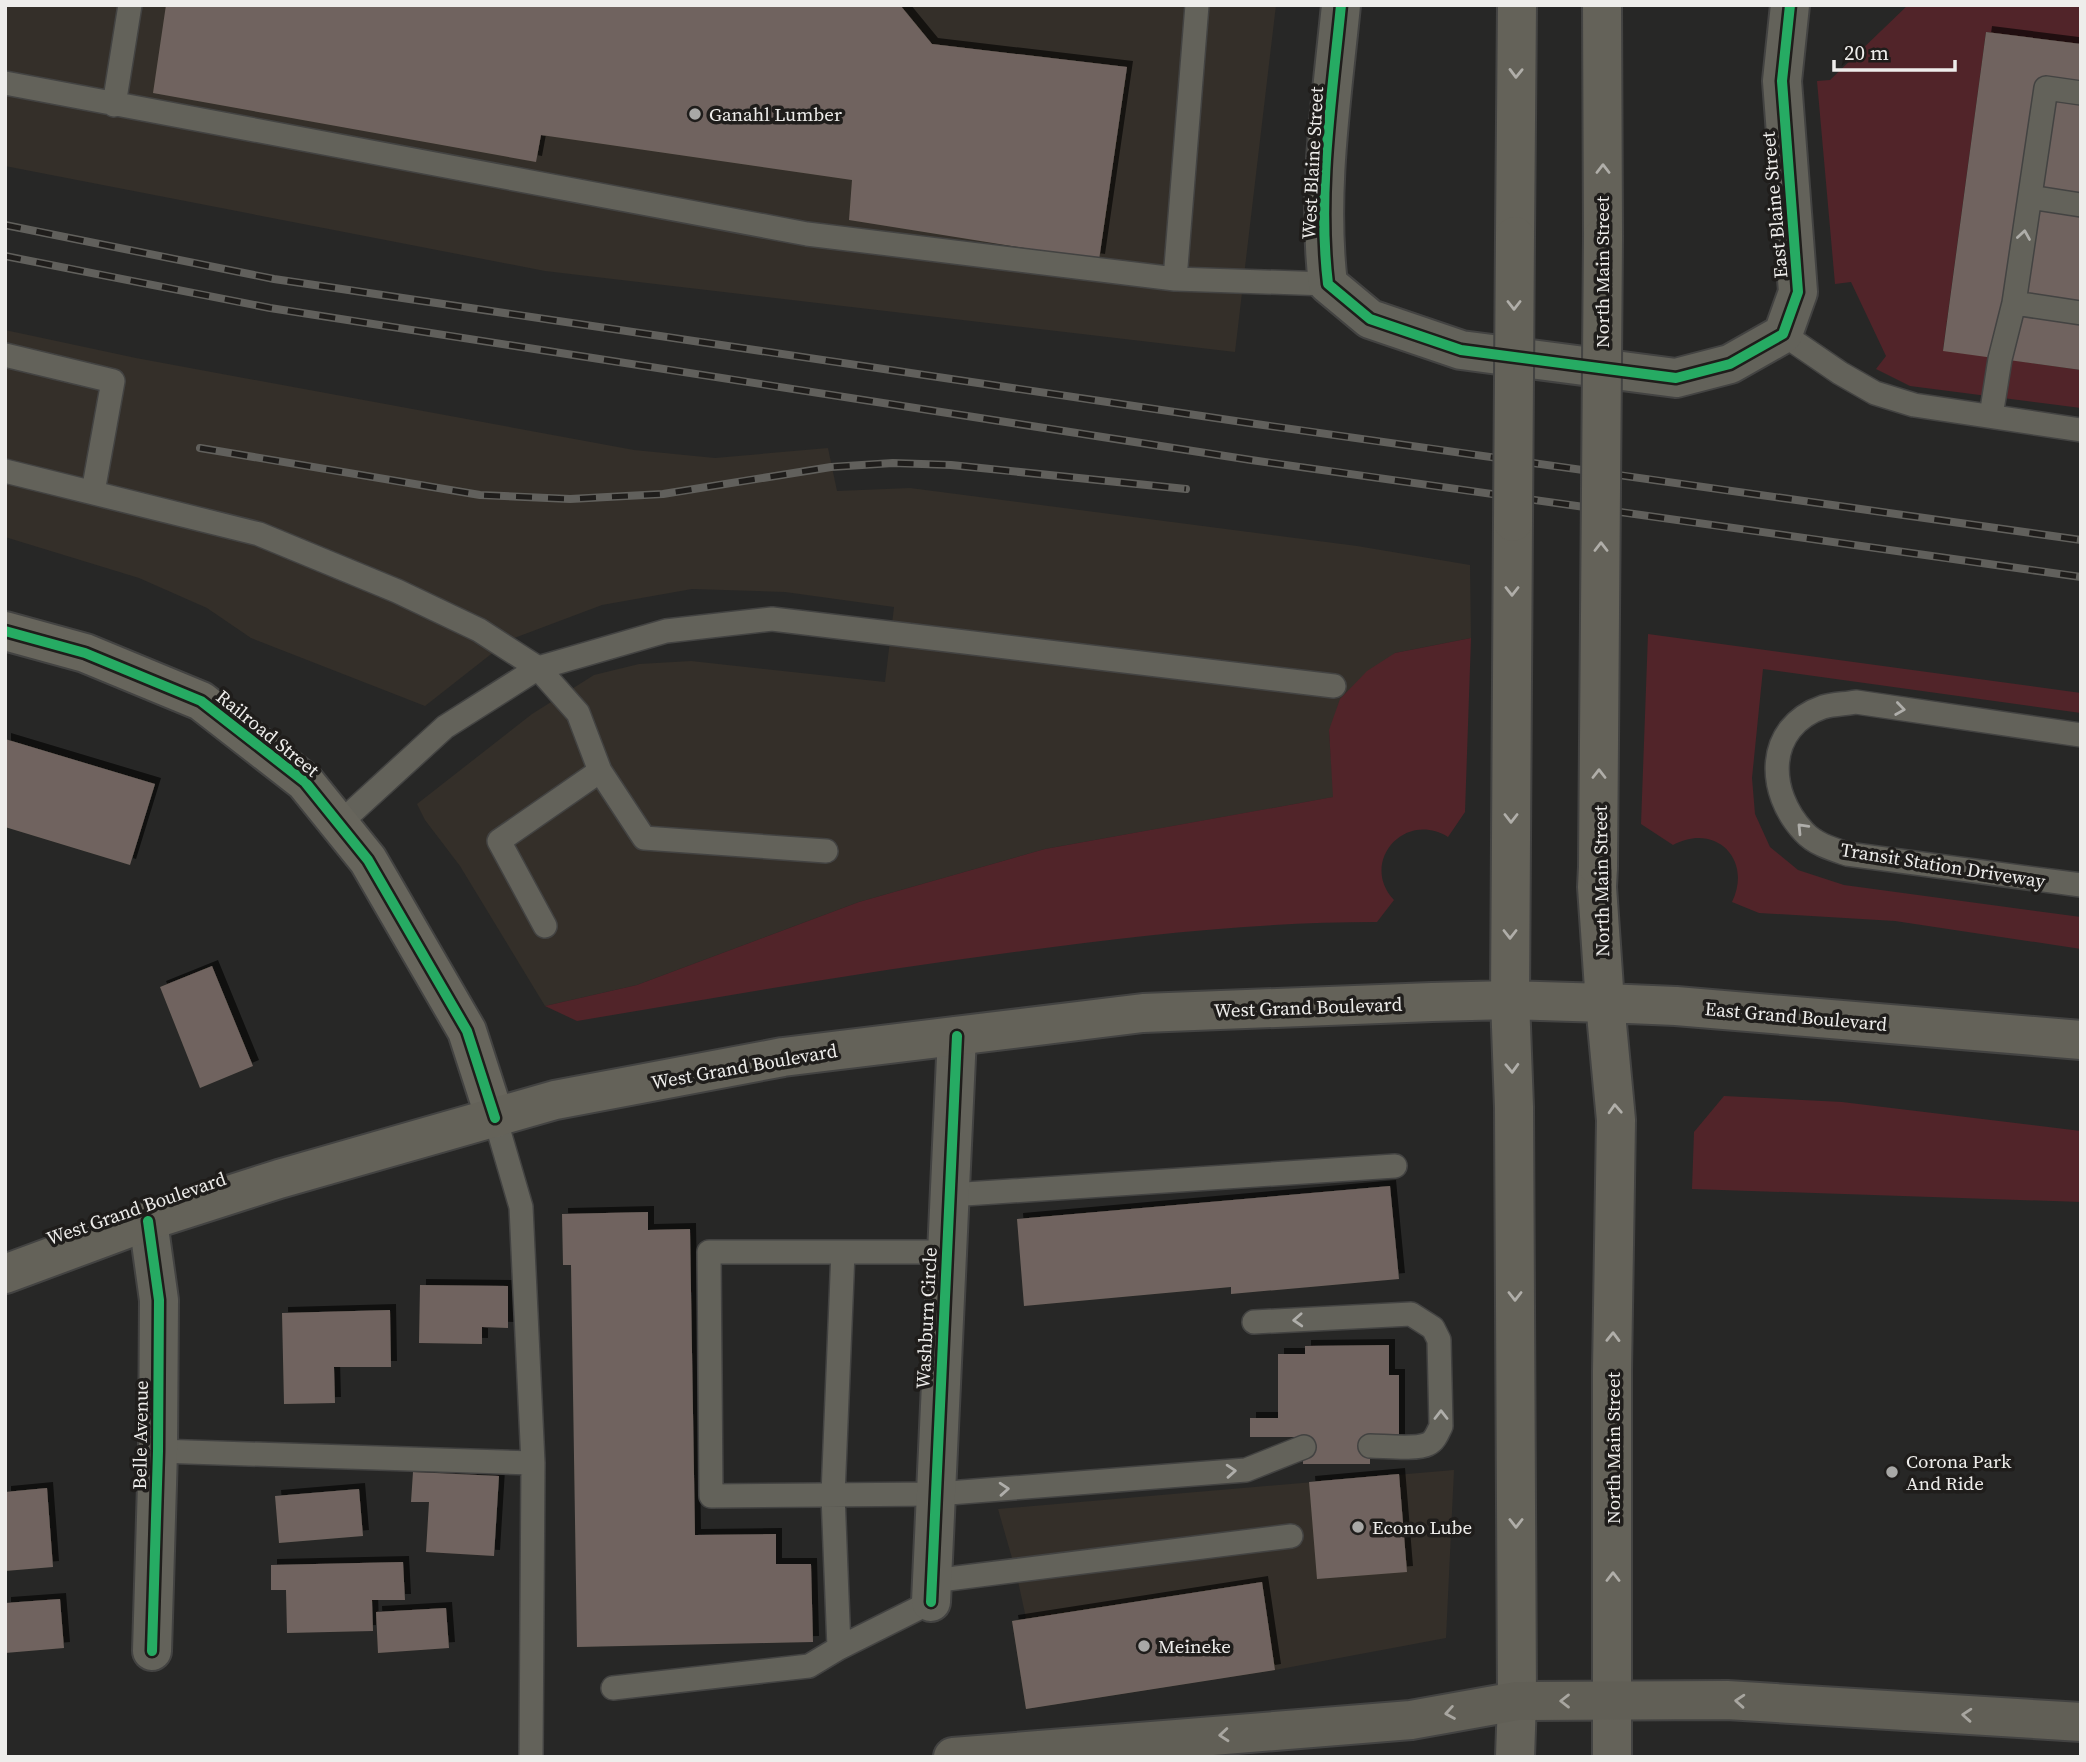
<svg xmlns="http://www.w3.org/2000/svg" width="2086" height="1762" viewBox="0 0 2086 1762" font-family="'Source Serif 4',serif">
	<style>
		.built { fill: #342f29 }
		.green { fill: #512429 }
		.building { fill: #70645e; filter: url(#shadow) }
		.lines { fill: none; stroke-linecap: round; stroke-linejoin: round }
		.service-casing { stroke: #434342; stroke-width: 26 }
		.minor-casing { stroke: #434342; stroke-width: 42 }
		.secondary-casing { stroke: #434342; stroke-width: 42 }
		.primary-casing { stroke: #434342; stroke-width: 42 }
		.motorway-casing { stroke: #434342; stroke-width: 42 }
		.service { stroke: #63625a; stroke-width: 23 }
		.minor { stroke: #63625a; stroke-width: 38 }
		.secondary { stroke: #67655c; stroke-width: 38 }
		.primary { stroke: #646259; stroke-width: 38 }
		.motorway { stroke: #615f56; stroke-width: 38 }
		.rail-casing { stroke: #61605c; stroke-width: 8 }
		.rail { stroke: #1f1d1b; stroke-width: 5; stroke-dasharray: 16; stroke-linecap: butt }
		.primary-bridge-casing { stroke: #434342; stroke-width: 42; stroke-linecap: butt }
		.primary-bridge { stroke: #646259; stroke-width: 38 }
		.cycleway-casing { stroke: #1f1d1b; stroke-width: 15 }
		.cycleway { stroke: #26ab63; stroke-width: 10 }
		.oneway { stroke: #b0aea9 }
		.oneway2 { stroke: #afaeaa }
		.oneway3 { stroke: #a8a6a0 }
		.poi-dot { fill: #a8a8a6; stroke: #1f1d1b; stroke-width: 2.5 }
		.labels { text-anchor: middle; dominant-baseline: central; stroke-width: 7; stroke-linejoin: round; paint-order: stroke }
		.poi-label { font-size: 19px; fill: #eeedeb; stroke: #1f1d1b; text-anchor: start }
		.street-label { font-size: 19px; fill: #eeedeb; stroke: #1f1d1b }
	</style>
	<defs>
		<filter id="shadow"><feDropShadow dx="6" dy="-6" stdDeviation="0" flood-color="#0009"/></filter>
	</defs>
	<rect width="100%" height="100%" fill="#272726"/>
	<path class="built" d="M5,5H1276L1235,352L545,271L5,166Z
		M5,330L136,358L634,450L715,458L828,448L837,491L910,488L1357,546L1470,565L1471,638L1395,653L1329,731L1334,797L1045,849L859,902L637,985L545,1006L460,866L425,820L417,804L532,714L594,675L639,664L691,661L885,682L894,607L785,592L692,589L602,605L509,640L425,706L251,638L207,608L139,578L5,537Z
		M1454,1470L1446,1638L1275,1670L1026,1709L1012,1621L1026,1618L1016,1572L998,1509Z"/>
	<path class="green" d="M1908,5H2081V44L1986,32L1943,350L2081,370V408L1910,386L1876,369L1886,356L1851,282L1835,284L1817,81L1830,80Z
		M1648,634L2081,693V713L1763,669L1752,778L1755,814L1770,847L1798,870L1844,885L2081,917V949L1895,921L1759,913L1732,902C1753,859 1715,822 1673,845L1641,824Z
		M1471,638L1465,812L1448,837C1404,810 1359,863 1394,900L1377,922C1258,922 1140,935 1022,951C873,970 725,996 577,1021L545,1006L637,985L859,902L1045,849L1333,797L1329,730L1340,699L1367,671L1395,653Z
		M1724,1096L1842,1102L2081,1131V1202L1692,1189L1694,1132Z"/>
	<path class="building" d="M166,5H900L932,44L1127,67L1099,260L849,220L852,180L541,135L536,162L153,93Z
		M1986,32L2081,44V370L1943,351Z
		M5,739L155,784L130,865L5,827Z
		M212,966L253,1066L200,1088L160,987Z
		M1390,1186L1399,1279L1231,1294V1287L1024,1306L1017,1219Z
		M648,1212V1230L690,1229L695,1535L776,1534V1564H811L813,1642L577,1647L571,1265H563L562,1214Z
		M420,1285L508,1286V1328L482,1327V1344L419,1343Z
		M390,1310L391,1367H334L335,1403L284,1404L282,1313Z
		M1389,1345V1375H1399V1440L1370,1441V1464H1303V1437H1250V1418H1278V1354H1305V1346Z
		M413,1472L499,1476L494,1556L426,1552L429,1502H411Z
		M1399,1474L1407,1572L1317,1579L1309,1482Z
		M47,1488L53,1567L5,1571V1492Z
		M359,1489L363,1536L279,1543L275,1496Z
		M403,1562L405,1600H372L373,1631L287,1633L286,1590H271V1565Z
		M1262,1582L1275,1670L1026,1709L1012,1621Z
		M60,1599L64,1648L5,1653V1603Z
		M446,1608L449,1648L378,1653L376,1612Z"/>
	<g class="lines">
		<defs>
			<path id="service" d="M1197,5L1175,279L1328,284
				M5,83L807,234L1175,279
				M114,105L130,5
				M2030,197L2081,205
				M2014,303L2081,313
				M1783,334L1840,373L1875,393L1914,405L2081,430
				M5,355L113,381L93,492
				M1991,416L2000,359L2014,303L2046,88L2081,93
				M5,471L259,534L397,591L479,630L538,668L578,713L600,771L499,841L545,926
				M2081,735L1856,702C1845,704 1833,704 1823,707C1765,727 1766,792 1804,832C1815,844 1832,849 1847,854L2081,885
				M600,771L644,838L826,851
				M339,824L445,727L538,668L666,631L772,619L1334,686
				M495,1118L521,1207L533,1463L531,1757
				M950,1195L1395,1166
				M947,1252H709L711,1496L936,1494L1246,1470L1304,1447
				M1254,1322L1411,1314L1433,1328L1439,1340L1441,1426C1438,1432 1435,1441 1428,1444C1416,1450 1384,1446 1370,1446
				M158,1451L533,1463
				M932,1581L1291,1536
				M839,1648L833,1495L843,1252
				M613,1688L809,1666L839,1648L931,1602"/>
			<path id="minor" d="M1341,5C1332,97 1317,192 1328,284L1370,319L1461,350L1676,378L1730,364L1783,334L1798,292L1782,81L1790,5
				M148,1221L159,1300L158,1451L152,1651
				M931,1602L957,1036"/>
			<path id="secondary" d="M5,631L85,653L201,701L305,782L368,860L467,1031L495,1118"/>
			<path id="primary" d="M1602,5L1603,237
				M1515,236L1517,5
				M1513,522L1510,1000L1514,1107L1517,1701L1515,1757
				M1598,867L1597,887L1605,1003L1616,1120L1612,1371V1757
				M5,1274L148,1221L279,1179L555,1100L783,1057L1143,1013L1432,1002L1510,1000L1605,1003L1676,1006L2081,1040"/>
			<path id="motorway" d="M953,1757L1411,1720L1517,1701L1727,1700L2081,1722"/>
		</defs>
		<use href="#service" class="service-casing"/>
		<use href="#minor" class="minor-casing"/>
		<use href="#secondary" class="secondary-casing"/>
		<use href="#primary" class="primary-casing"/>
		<use href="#motorway" class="motorway-casing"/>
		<use href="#service" class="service"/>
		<use href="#minor" class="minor"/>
		<use href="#secondary" class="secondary"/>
		<use href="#primary" class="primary"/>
		<use href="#motorway" class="motorway"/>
		<defs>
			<path id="rail" d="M5,225L274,279L1256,424L2081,540
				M5,256L270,308L1251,460L2081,577
				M200,448L480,495L570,499L663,494L831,467L893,463L951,465L1186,489"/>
		</defs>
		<use href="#rail" class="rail-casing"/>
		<use href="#rail" class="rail"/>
		<defs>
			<path id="primary-bridge" d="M1513,522L1515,236
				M1598,867L1603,237"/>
		</defs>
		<use href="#primary-bridge" class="primary-bridge-casing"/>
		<use href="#primary-bridge" class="primary-bridge"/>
		<defs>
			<path id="cycleway" d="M1341,5C1332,97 1317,192 1328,284L1370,319L1461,350L1676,378L1730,364L1783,334L1798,292L1782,81L1790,5
				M5,631L85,653L201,701L305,782L368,860L467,1031L495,1118
				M148,1221L159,1300L158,1451L152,1651
				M931,1602L957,1036"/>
		</defs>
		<use href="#cycleway" class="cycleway-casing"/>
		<use href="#cycleway" class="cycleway"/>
	</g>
	<defs><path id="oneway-chevron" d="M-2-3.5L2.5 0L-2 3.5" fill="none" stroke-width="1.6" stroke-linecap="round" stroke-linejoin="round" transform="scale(1.75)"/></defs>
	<g class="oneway">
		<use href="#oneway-chevron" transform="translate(1516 73) rotate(91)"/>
		<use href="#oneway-chevron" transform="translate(1603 169) rotate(-90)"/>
		<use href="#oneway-chevron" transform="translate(1514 305) rotate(90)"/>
		<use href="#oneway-chevron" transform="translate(1601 547) rotate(-90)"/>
		<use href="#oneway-chevron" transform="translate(1512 591) rotate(90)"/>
		<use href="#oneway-chevron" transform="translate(1599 774) rotate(-90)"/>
		<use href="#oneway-chevron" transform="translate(1511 818) rotate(90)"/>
		<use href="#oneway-chevron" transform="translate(1510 934) rotate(90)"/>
		<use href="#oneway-chevron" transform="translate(1512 1068) rotate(88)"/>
		<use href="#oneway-chevron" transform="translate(1615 1109) rotate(-93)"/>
		<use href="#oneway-chevron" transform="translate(1515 1296) rotate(90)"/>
		<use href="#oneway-chevron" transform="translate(1613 1337) rotate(-89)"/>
		<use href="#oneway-chevron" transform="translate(1516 1523) rotate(90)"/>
		<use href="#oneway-chevron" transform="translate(1613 1577) rotate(-90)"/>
	</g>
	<g class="oneway2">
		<use href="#oneway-chevron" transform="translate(2024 235) rotate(-81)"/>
		<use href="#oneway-chevron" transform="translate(1900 709) rotate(8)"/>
		<use href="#oneway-chevron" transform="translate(1802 828) rotate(-134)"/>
		<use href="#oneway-chevron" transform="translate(1298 1320) rotate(177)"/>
		<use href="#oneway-chevron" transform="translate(1441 1415) rotate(-90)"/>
		<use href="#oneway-chevron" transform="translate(1231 1471) rotate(-4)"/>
		<use href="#oneway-chevron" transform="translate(1004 1489) rotate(-4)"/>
	</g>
	<g class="oneway3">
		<use href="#oneway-chevron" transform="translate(1565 1701) rotate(180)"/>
		<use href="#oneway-chevron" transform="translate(1740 1701) rotate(-176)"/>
		<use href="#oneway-chevron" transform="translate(1450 1713) rotate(170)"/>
		<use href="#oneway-chevron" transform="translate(1967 1715) rotate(-176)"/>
		<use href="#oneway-chevron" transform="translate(1224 1735) rotate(175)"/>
	</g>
	<g class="poi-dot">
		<circle cx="695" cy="114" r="7"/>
		<circle cx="1892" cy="1472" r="7"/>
		<circle cx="1358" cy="1527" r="7"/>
		<circle cx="1144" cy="1646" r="7"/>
	</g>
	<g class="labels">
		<g class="poi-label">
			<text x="709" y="114">Ganahl Lumber</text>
			<text x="1906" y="1461">Corona Park<tspan x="1906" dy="22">And Ride</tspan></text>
			<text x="1372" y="1527">Econo Lube</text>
			<text x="1158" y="1646">Meineke</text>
		</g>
		<g class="street-label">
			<text transform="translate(1312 163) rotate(-87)">West Blaine Street</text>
			<text transform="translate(1774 205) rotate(-95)">East Blaine Street</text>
			<text transform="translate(1602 272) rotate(-90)">North Main Street</text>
			<text transform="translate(268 733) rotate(39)">Railroad Street</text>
			<text transform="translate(1943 865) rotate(9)">Transit Station Driveway</text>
			<text transform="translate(1601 881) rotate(-91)">North Main Street</text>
			<text transform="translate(1308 1007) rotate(-2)">West Grand Boulevard</text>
			<text transform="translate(1796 1016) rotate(5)">East Grand Boulevard</text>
			<text transform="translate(744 1066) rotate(-10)">West Grand Boulevard</text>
			<text transform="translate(136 1208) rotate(-19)">West Grand Boulevard</text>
			<text transform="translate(926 1318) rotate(-87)">Washburn Circle</text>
			<text transform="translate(140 1435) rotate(-89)">Belle Avenue</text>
			<text transform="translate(1613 1448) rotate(-90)">North Main Street</text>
		</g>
	</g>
	<rect width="2086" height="1762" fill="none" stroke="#eeedeb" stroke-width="14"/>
	<path d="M1834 60v10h121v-10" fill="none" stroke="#eeedeb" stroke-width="3.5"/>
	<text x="1844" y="60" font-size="21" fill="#eeedeb" stroke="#1f1d1b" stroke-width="5" paint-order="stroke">20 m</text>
</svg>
